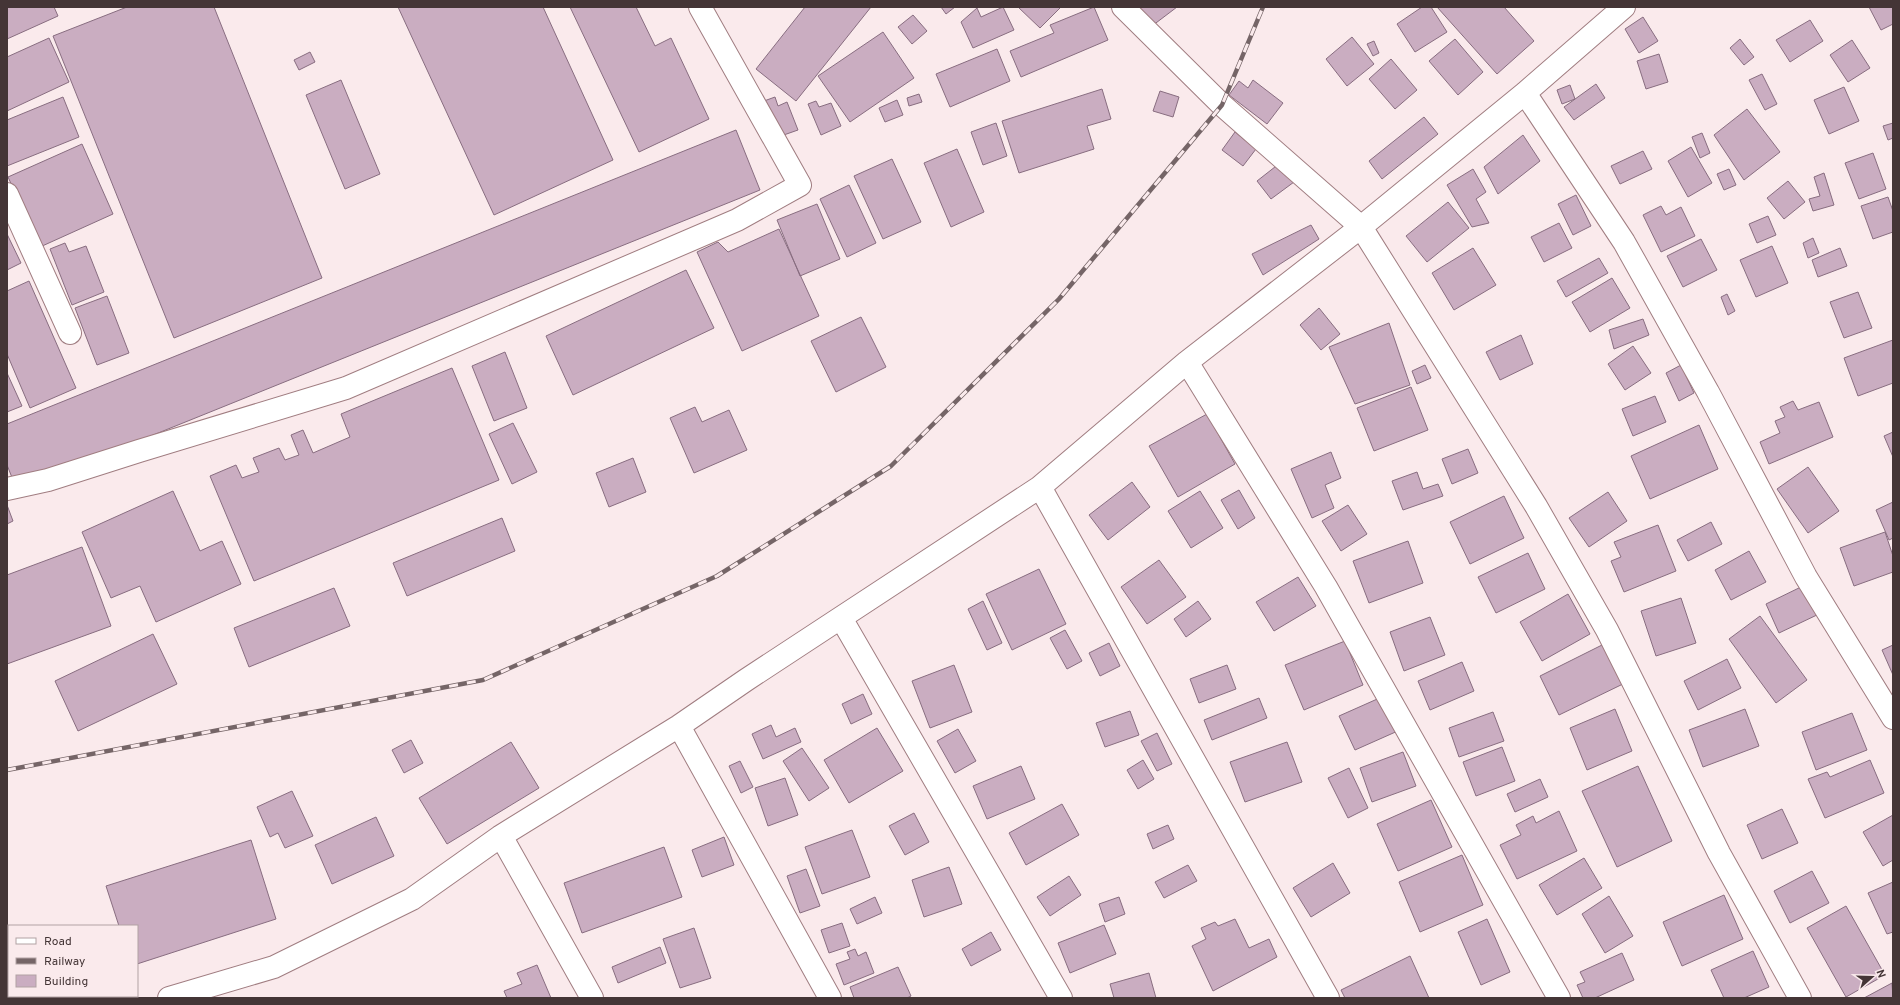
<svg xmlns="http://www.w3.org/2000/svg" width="1900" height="1005" viewBox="0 0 1900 1005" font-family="Overpass,sans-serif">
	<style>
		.building { fill: #caadc1; stroke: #886d80 }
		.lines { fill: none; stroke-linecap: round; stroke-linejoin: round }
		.street-casing { stroke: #a07d81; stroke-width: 24 }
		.street { stroke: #fff; stroke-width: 22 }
		.rail-casing { stroke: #756567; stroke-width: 4.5 }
		.rail { stroke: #faeaec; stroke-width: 3; stroke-dasharray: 9; stroke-linecap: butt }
	</style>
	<rect width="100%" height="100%" fill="#faeaec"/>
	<path class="building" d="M7,7H54L58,16L7,39Z
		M127,7H214L322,278L174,338L53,36Z
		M398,7H543L613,160L494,215Z
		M570,7H636L655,46L671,38L709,119L639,152Z
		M805,7H871L796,101L756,69Z
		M941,7H955L946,14Z
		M1003,7L1014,30L973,48L961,22L977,8L981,17Z
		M1018,7H1061L1040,28Z
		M1094,7L1108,40L1021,77L1010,51L1054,33L1050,25Z
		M1138,7H1177L1148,29Z
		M1422,7H1431L1447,32L1415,52L1397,24Z
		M1437,7H1504L1534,41L1497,74Z
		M1869,7H1893V24L1881,30Z
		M913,15L927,31L912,44L898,27Z
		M1643,17L1658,41L1639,53L1625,29Z
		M1810,20L1823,41L1790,62L1776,40Z
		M883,32L914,78L850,122L818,76Z
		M1352,37L1374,64L1347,86L1326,59Z
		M49,38L69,82L7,111V57Z
		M1455,39L1483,72L1458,95L1429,61Z
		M1740,39L1754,57L1744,65L1730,48Z
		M1852,40L1870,68L1848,82L1830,55Z
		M1374,41L1379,53L1373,56L1367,44Z
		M997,49L1010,81L950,107L936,74Z
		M310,52L315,62L299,70L294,60Z
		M1659,54L1668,82L1646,89L1637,61Z
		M1391,59L1417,90L1395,109L1369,79Z
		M1762,74L1777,104L1765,110L1749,80Z
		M341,80L380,174L345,189L306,95Z
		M1253,80L1283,103L1267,124L1229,95L1239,81L1248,88Z
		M1596,84L1605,98L1574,120L1564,107Z
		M1570,85L1575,99L1562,104L1557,90Z
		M1844,87L1859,121L1829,134L1814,100Z
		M1102,89L1111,119L1087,126L1094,149L1019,173L1002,121Z
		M1160,91L1179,97L1173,117L1153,111Z
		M919,94L922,102L909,106L907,98Z
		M63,97L79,137L7,166V120Z
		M775,97L778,106L787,102L798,130L778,137L764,101Z
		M897,100L903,115L885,122L879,108Z
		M816,101L819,107L831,103L841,126L821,135L808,104Z
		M1747,109L1780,152L1744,180L1714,135Z
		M1424,117L1438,134L1382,179L1369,161Z
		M996,123L1007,156L983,165L971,132Z
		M1893,123V138L1888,140L1883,126Z
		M736,130L760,190L17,490L7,465V424Z
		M1235,132L1256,149L1243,166L1222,150Z
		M1702,133L1710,153L1700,158L1692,137Z
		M1523,135L1540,161L1498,194L1484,167Z
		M82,144L113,214L40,247L8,177Z
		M1691,147L1712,183L1688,197L1668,161Z
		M957,149L984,212L951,227L924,163Z
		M1643,151L1652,169L1620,184L1611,166Z
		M1873,153L1886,189L1859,199L1845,163Z
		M892,159L921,222L883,239L854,176Z
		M1280,163L1294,182L1271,199L1257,181Z
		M1473,169L1486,192L1476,199L1489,223L1472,227L1447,185Z
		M1729,169L1736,185L1724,190L1717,174Z
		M1824,173L1834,205L1813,211L1809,199L1820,196L1814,177Z
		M1788,181L1805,202L1784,219L1767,198Z
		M849,185L876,243L847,257L820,199Z
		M1576,195L1591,226L1573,235L1558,204Z
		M1888,197L1893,211V232L1873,239L1861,206Z
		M1448,202L1469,228L1427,262L1406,236Z
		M817,204L840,259L800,276L777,220Z
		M1661,206L1666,215L1681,207L1695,236L1661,252L1643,215Z
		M1768,216L1776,235L1757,243L1749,224Z
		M1559,223L1572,248L1544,262L1531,237Z
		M1311,225L1319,239L1263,275L1252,254Z
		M779,229L819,316L742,351L697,252L718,242L728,252Z
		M7,234L21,263L7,270Z
		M1813,238L1819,253L1808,258L1803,243Z
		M1701,239L1717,270L1683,287L1667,256Z
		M65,243L69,252L86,246L104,292L72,305L50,249Z
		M1772,246L1788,283L1756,297L1740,260Z
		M1473,248L1496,285L1454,310L1432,273Z
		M1840,248L1847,266L1818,277L1812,260Z
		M1599,258L1608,273L1566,297L1557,281Z
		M686,270L714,328L573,395L546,336Z
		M1612,278L1630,308L1590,332L1572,302Z
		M29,281L76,388L30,408L7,354V291Z
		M1858,292L1872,328L1844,338L1830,302Z
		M1727,294L1735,311L1728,315L1721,297Z
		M107,296L129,353L97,365L75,308Z
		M1319,308L1340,334L1321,350L1300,325Z
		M861,317L886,367L836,392L811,341Z
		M1643,319L1649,335L1614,349L1609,330Z
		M1389,323L1410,385L1355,404L1329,347Z
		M1521,335L1533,364L1500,380L1486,352Z
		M1893,340V383L1858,396L1844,358Z
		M1633,346L1651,373L1625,390L1608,364Z
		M505,352L527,408L494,421L472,366Z
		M1425,365L1431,378L1417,384L1412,371Z
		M1681,365L1694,393L1679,401L1666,373Z
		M452,368L499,480L254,581L210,476L236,465L242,478L259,472L253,458L279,448L285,460L299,455L291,435L303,430L313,453L350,437L341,414Z
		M7,373L22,406L7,412Z
		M1411,387L1428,430L1374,451L1357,408Z
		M1655,396L1666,422L1633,436L1622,409Z
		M1793,401L1798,410L1819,402L1833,437L1769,464L1760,442L1780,433L1775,421L1785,417L1780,407Z
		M695,407L702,422L729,410L747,450L694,473L670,418Z
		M1207,414L1235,464L1178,497L1149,446Z
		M513,423L537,472L512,484L489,434Z
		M1699,425L1718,469L1650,499L1631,456Z
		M1893,432V457L1884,436Z
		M1468,449L1478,473L1452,484L1442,459Z
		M1331,452L1341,478L1325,485L1334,508L1312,518L1291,469Z
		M633,458L646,492L609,507L596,473Z
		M1808,467L1839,511L1808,533L1777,489Z
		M1417,472L1423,489L1438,484L1443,496L1403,510L1392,481Z
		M1132,482L1150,507L1108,540L1089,515Z
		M1239,490L1255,518L1238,529L1221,500Z
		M173,491L200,551L222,541L241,584L156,622L140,586L111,598L82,532Z
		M1200,491L1223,528L1191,548L1168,511Z
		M1608,492L1627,521L1589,547L1569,518Z
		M1504,496L1524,538L1470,564L1450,522Z
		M1893,502V538L1889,540L1876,510Z
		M7,505L13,521L7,524Z
		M1348,505L1367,534L1341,551L1322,521Z
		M502,518L515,551L407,596L393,563Z
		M1711,522L1722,544L1688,561L1677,540Z
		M1658,525L1676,571L1624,592L1611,561L1621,557L1614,542Z
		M1885,532L1893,556V572L1854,586L1840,548Z
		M1408,541L1423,583L1369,603L1353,561Z
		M82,547L111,626L7,664V575Z
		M1749,551L1766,582L1731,600L1715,570Z
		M1528,553L1545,589L1496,613L1478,577Z
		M1159,560L1186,597L1147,624L1121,587Z
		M1039,569L1066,624L1012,650L986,594Z
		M1298,577L1316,606L1274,631L1256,602Z
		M1805,585L1819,614L1779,633L1766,604Z
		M334,588L350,626L249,667L234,628Z
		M1568,594L1590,634L1542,661L1520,622Z
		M1681,598L1696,643L1656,656L1641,611Z
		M983,601L1002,643L987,650L968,609Z
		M1198,601L1211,619L1186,637L1174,619Z
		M1760,616L1807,680L1776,703L1729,639Z
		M1430,617L1445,655L1404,671L1390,632Z
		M1065,630L1082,661L1067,669L1050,638Z
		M153,634L177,684L78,731L55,681Z
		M1345,641L1363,685L1304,710L1285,665Z
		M1109,643L1120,666L1100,676L1089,653Z
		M1606,643L1625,683L1559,715L1540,676Z
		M1893,645V675L1882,650Z
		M1727,659L1741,688L1698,710L1684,681Z
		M1462,662L1474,691L1430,710L1418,681Z
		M954,665L972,712L930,728L912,681Z
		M1227,665L1236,689L1199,703L1190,679Z
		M863,694L872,714L851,724L842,704Z
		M1384,696L1400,730L1355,750L1339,716Z
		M1259,698L1267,718L1212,740L1204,720Z
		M1615,709L1632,751L1587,770L1570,728Z
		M1745,709L1759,746L1703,767L1689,730Z
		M1130,711L1139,735L1105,747L1096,723Z
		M1493,712L1504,741L1459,757L1449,728Z
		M1852,713L1867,750L1816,770L1802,732Z
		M771,725L776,737L795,728L801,742L763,759L752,734Z
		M877,728L903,771L849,803L824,760Z
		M958,729L976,761L955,773L937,741Z
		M1157,733L1172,764L1157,771L1141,741Z
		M411,740L423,763L404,773L392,750Z
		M511,742L539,788L447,844L419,798Z
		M1287,742L1302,782L1245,802L1230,762Z
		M1502,747L1515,781L1476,796L1463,762Z
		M802,748L829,788L809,801L783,761Z
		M1403,752L1416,786L1372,802L1360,768Z
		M1143,760L1154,779L1138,789L1127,770Z
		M1870,760L1884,793L1825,818L1808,779L1827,772L1830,777Z
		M740,761L753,787L741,793L729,766Z
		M1021,766L1035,799L987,819L973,786Z
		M1638,766L1672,841L1617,867L1582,791Z
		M1349,768L1368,808L1348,818L1328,778Z
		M785,778L798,815L768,826L755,788Z
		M1540,779L1548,797L1515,812L1507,794Z
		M292,791L313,836L285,848L278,833L270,837L257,807Z
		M1431,800L1452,847L1398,871L1377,824Z
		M1062,804L1079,835L1026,865L1009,833Z
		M1782,809L1798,843L1762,859L1747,825Z
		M1559,811L1577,851L1517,879L1500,845L1521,835L1516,825L1533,816L1536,823Z
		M914,813L929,842L905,855L889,826Z
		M1893,815V860L1883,866L1863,832Z
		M376,817L394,856L332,884L315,845Z
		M1168,825L1174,839L1153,849L1147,834Z
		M852,830L870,877L822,894L805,847Z
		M724,837L734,865L702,877L692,850Z
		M251,840L276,919L137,964V926H119L106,886Z
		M664,847L682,897L582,933L564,883Z
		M1462,855L1483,905L1420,932L1399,882Z
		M1584,858L1602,888L1557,915L1539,885Z
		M1333,863L1350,893L1311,917L1293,888Z
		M1188,865L1197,881L1164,898L1155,882Z
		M949,867L962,904L924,917L912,880Z
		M806,869L820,906L800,913L787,876Z
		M1812,871L1829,903L1790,923L1774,891Z
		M1069,876L1081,895L1050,916L1037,897Z
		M1893,882V932L1887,934L1868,893Z
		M1724,895L1743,939L1682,966L1663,922Z
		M1609,896L1633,936L1605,953L1582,914Z
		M875,897L882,913L857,924L850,909Z
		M1119,897L1125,914L1105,922L1099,904Z
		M1846,906L1885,975L1846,997L1807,928Z
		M1235,919L1249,948L1269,939L1277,957L1213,991L1192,946L1206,939L1201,928L1215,922L1218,926Z
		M1487,919L1510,972L1481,985L1458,932Z
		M842,923L850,946L829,953L821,930Z
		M1104,925L1116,954L1070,973L1058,943Z
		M694,928L711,978L680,988L663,939Z
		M991,932L1001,950L971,966L962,949Z
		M660,947L666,963L618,983L612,967Z
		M855,949L858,956L866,952L874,973L844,985L836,964L850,959L847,952Z
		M1753,951L1769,987L1744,998H1724L1711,970Z
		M1622,953L1634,980L1595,998H1583L1577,985L1585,982L1580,972Z
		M1410,956L1429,998H1345L1341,990Z
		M537,965L551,998H507L504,991L522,984L517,973Z
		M898,967L911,996L907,998H854L850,987Z
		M1149,973L1156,998H1114L1110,984Z
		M1892,983L1893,998H1864Z"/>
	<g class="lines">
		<defs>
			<path id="street" d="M1123,7L1222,105L1361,227L1536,506L1607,630L1719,853L1800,998
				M1525,93L1624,242L1708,392L1806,577L1893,718
				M7,194L70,333
				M1187,362L1326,587L1559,998
				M1040,487L1328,998
				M7,489L48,480L139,451L346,388L737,220L800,185L700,7
				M841,618L1061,998
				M679,726L830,998
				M501,836L592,998
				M7,957L9,958
				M106,996L126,998
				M18,998L19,996
				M169,998L274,967L412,899L501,836L679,726L746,680L1040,487L1187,362L1361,227L1525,93L1624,7"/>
		</defs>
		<use href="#street" class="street-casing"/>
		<use href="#street" class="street"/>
		<defs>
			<path id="rail" d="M7,770L483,680L717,576L891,466L1059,299L1222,105L1263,7"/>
		</defs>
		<use href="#rail" class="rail-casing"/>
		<use href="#rail" class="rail"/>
	</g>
	<rect width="1900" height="1005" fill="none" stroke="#443536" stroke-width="16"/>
	<rect x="8" y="925" width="130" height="72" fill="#faeaec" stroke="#b1a2a3"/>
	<rect x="16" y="938" width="20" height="6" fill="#ffffff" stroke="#b1a2a3"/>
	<text x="44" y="945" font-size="12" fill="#443536">Road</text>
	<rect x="16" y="958" width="20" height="6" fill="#756567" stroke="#b1a2a3"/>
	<text x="44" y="965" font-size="12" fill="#443536">Railway</text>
	<rect x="16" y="975" width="20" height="12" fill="#caadc1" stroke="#b1a2a3"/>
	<text x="44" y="985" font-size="12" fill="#443536">Building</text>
	<g transform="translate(1872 977) rotate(70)" stroke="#faeaec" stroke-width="3" paint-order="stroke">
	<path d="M0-3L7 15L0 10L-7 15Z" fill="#443536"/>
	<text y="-6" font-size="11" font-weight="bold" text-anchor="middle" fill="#443536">N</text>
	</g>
</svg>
